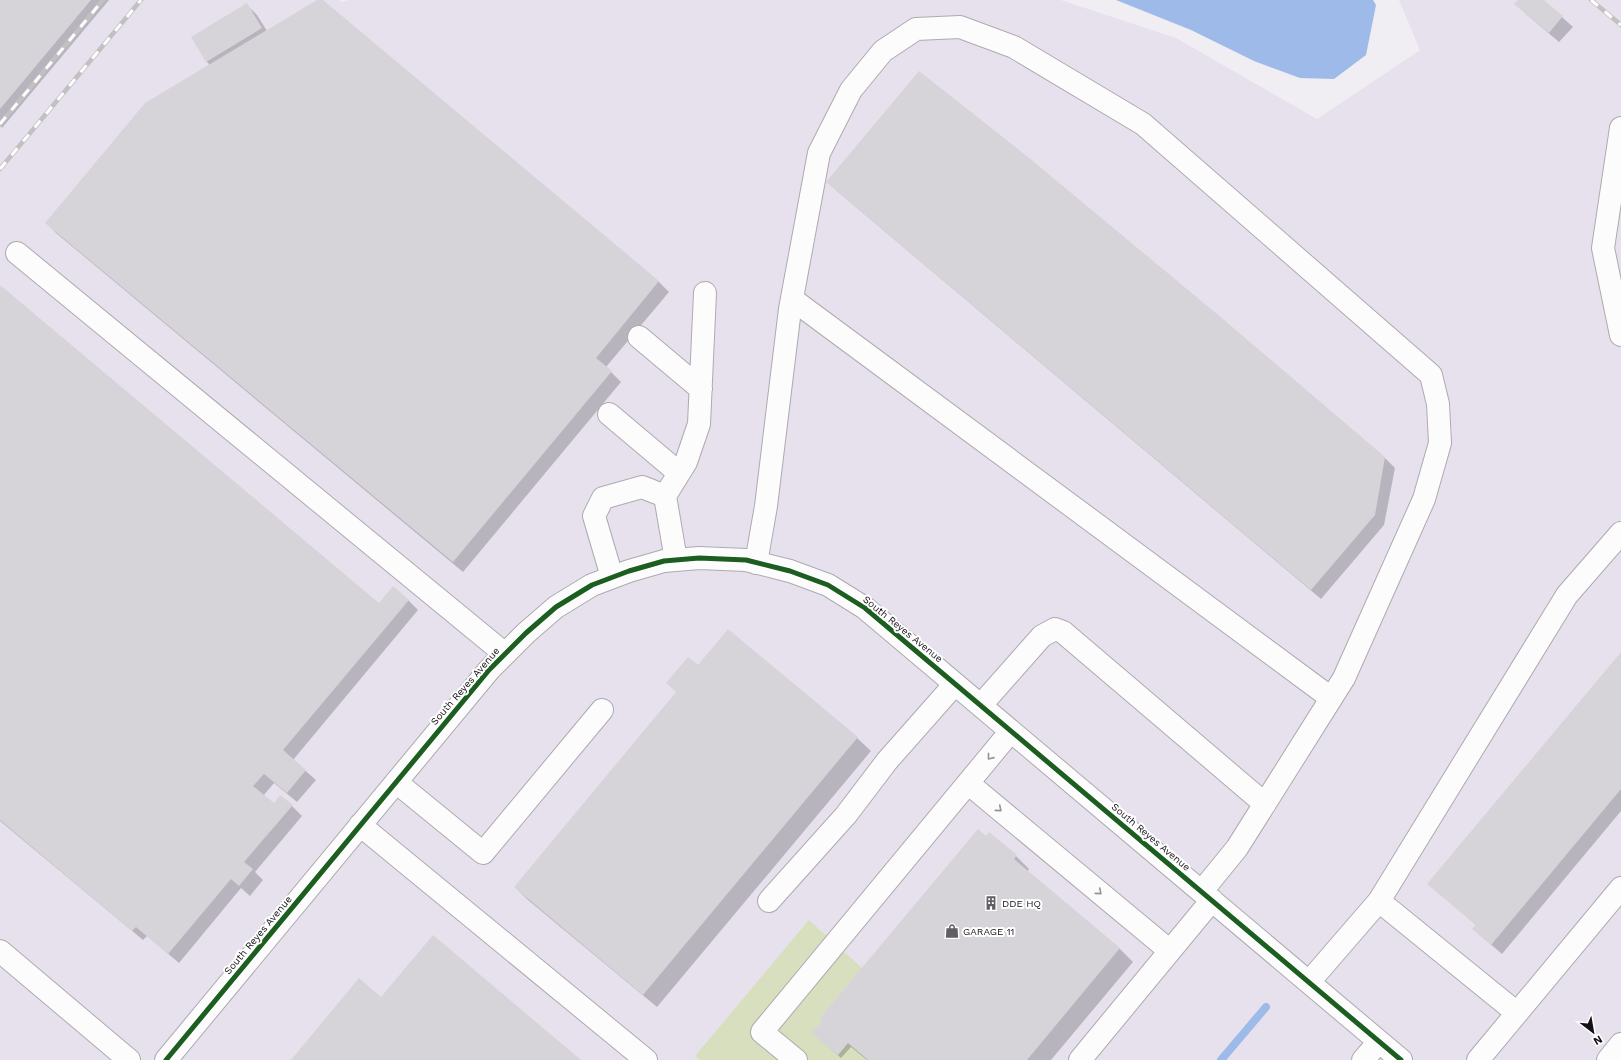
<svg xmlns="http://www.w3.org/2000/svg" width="1621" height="1060" viewBox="0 0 1621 1060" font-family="'Work Sans',sans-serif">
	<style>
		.built { fill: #e7e1ee }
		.green { fill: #d7dfbe }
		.water { fill: #9ebae8 }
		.shadow { fill: #0003 }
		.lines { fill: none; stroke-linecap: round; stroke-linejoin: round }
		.stream { stroke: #9ebae8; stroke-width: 8 }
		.building { fill: #d6d4d9 }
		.minor-casing { stroke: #adaaaf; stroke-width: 24 }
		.minor { stroke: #fdfcfd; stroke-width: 22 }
		.rail-casing { stroke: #c1c0c2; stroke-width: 4.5 }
		.rail { stroke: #fff; stroke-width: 3; stroke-dasharray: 9; stroke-linecap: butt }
		.cycleway-casing { stroke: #fff; stroke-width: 8 }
		.cycleway { stroke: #1b5e20; stroke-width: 5 }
		.oneway { stroke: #949395 }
		.labels { text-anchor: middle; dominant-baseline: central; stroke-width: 4; stroke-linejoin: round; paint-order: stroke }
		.street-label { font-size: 10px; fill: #141216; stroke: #fff }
		.poi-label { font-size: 10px; fill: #141216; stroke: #fff; text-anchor: start }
	</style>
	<rect width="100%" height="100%" fill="#f0edf3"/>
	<path class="built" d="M0,0H340L342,2L348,0H1061L1176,38L1317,119L1420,50L1399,0H1621V1060H0Z"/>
	<path class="green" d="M809,920L862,968L819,1019L822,1022L812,1033L838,1055L848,1043L868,1060H700L695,1056Z"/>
	<path class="water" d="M1116,0H1373L1376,5L1366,55L1334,79L1300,78L1254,61L1191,30Z"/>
	<path class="shadow" d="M0,0H109L2,128L0,125Z
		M319,0H322L659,282L669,292L606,367L621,382L463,572L56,233L46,222L210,65L206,61L247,5L257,15L267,31Z
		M1519,0H1543L1573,27L1559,42L1526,14Z
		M828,182L1385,458L1395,468L1384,525L1321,599L838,192Z
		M0,287L379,604L408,600L418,610L293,760L316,780L297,802L274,783L263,796L274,805L292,806L302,816L255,872L263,880L250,896L241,888L179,963L147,936L143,940L0,821Z
		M728,631L857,738L871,751L657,1007L528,900L515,887Z
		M1621,653V811L1502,954L1473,929L1476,925L1429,884Z
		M986,837L1016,856L1029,869L1027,872L1119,948L1133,962L1051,1060H867L851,1047L841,1058L816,1036Z"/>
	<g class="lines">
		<path class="stream" d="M1221,1060L1266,1007"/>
	</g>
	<path class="building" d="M0,0H91L0,109Z
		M317,0H323L659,281L596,358L612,371L453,562L45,223L145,103Z
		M1518,0H1544L1563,16L1549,33L1514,4Z
		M247,3L262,28L206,62L191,37Z
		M919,71L1028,157L1223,319L1385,457L1375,515L1311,590L826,182Z
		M0,285L379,603L393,586L409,600L283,750L306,770L287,793L264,774L253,786L274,803L280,795L293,805L244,862L253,869L239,886L231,879L168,954L136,927L132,931L0,820Z
		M728,629L858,737L643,995L514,887L676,692L666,683L688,657L698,665Z
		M1621,652V789L1491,945L1472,929L1476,925L1427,884Z
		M978,829L986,836L989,832L1017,855L1014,859L1120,948L1027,1060H868L848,1043L838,1055L811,1033L822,1022L819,1019Z
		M433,935L581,1060H291L359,978L381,997Z"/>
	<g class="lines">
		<defs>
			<path id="minor" d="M1621,128L1603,248L1621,335
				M17,253L505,654
				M792,299L1331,698
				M639,337L701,389
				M609,414L679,473
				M676,560L665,496L686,462L699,424L705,293
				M756,563L766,506L790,309L819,153L851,90L883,51L916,29L960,27L1014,47L1143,124L1431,375L1438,404L1440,443L1424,499L1344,678L1237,848L1202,891
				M612,577L594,516L603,498L642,487L665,496
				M981,705L1042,636L1055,629L1063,632L1265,804
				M396,782L483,853L602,710
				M969,784L1170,951
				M360,825L646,1060
				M769,901L846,815L887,761L955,684
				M0,951L129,1060
				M1309,982L1379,901
				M1517,1013L1379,901L1567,595L1621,533
				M166,1060L489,670L526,633L556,607L592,585L629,571L664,561L699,558L746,560L790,571L828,585L865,608L1401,1060
				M796,1060L762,1032L1011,731
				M1080,1060L1212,900
				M1363,1060L1379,1042
				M1478,1060L1621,888
				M1608,1060L1621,1044"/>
		</defs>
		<use href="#minor" class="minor-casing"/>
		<use href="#minor" class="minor"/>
		<defs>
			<path id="rail" d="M1591,0L1621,25
				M0,124L103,0
				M0,169L141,0"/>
		</defs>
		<use href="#rail" class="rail-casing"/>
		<use href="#rail" class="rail"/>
		<defs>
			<path id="cycleway" d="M166,1060L489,670L526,633L556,607L592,585L629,571L664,561L699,558L746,560L790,571L828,585L865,608L1401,1060"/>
		</defs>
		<use href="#cycleway" class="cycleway-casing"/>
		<use href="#cycleway" class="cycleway"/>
	</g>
	<defs><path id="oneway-chevron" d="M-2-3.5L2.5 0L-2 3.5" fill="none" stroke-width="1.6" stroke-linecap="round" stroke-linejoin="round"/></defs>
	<g class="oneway">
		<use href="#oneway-chevron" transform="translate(990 757) rotate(129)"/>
		<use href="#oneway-chevron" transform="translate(999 809) rotate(40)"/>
		<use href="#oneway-chevron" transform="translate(1099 892) rotate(40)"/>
	</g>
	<defs>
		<symbol id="building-bare" viewBox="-9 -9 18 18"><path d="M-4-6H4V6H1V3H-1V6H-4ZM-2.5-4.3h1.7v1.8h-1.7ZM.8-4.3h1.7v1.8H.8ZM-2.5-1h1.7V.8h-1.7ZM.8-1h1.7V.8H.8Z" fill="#615f63" stroke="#fff" stroke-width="2.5" paint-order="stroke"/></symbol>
		<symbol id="shop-bare" viewBox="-9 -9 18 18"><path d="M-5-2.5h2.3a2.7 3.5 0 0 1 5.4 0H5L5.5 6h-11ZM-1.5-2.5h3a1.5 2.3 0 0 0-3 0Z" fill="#615f63" stroke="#fff" stroke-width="2.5" paint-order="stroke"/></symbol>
	</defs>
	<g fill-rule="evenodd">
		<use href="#building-bare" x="981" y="893" width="20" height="20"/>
		<use href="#shop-bare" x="942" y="921" width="20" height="20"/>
	</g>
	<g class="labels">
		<g class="street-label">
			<text transform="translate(903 629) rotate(39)">South Reyes Avenue</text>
			<text transform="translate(465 686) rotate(-49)">South Reyes Avenue</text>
			<text transform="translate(1151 837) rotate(40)">South Reyes Avenue</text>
			<text transform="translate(258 935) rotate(-50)">South Reyes Avenue</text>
		</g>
		<g class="poi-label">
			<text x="1002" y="903">DDE HQ</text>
			<text x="963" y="931">GARAGE 11</text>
		</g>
	</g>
	<g transform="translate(1593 1032) rotate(149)" stroke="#ffffff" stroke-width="3" paint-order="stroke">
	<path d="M0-3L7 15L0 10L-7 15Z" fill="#141216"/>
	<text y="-6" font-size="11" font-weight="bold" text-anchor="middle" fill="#141216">N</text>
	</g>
</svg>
